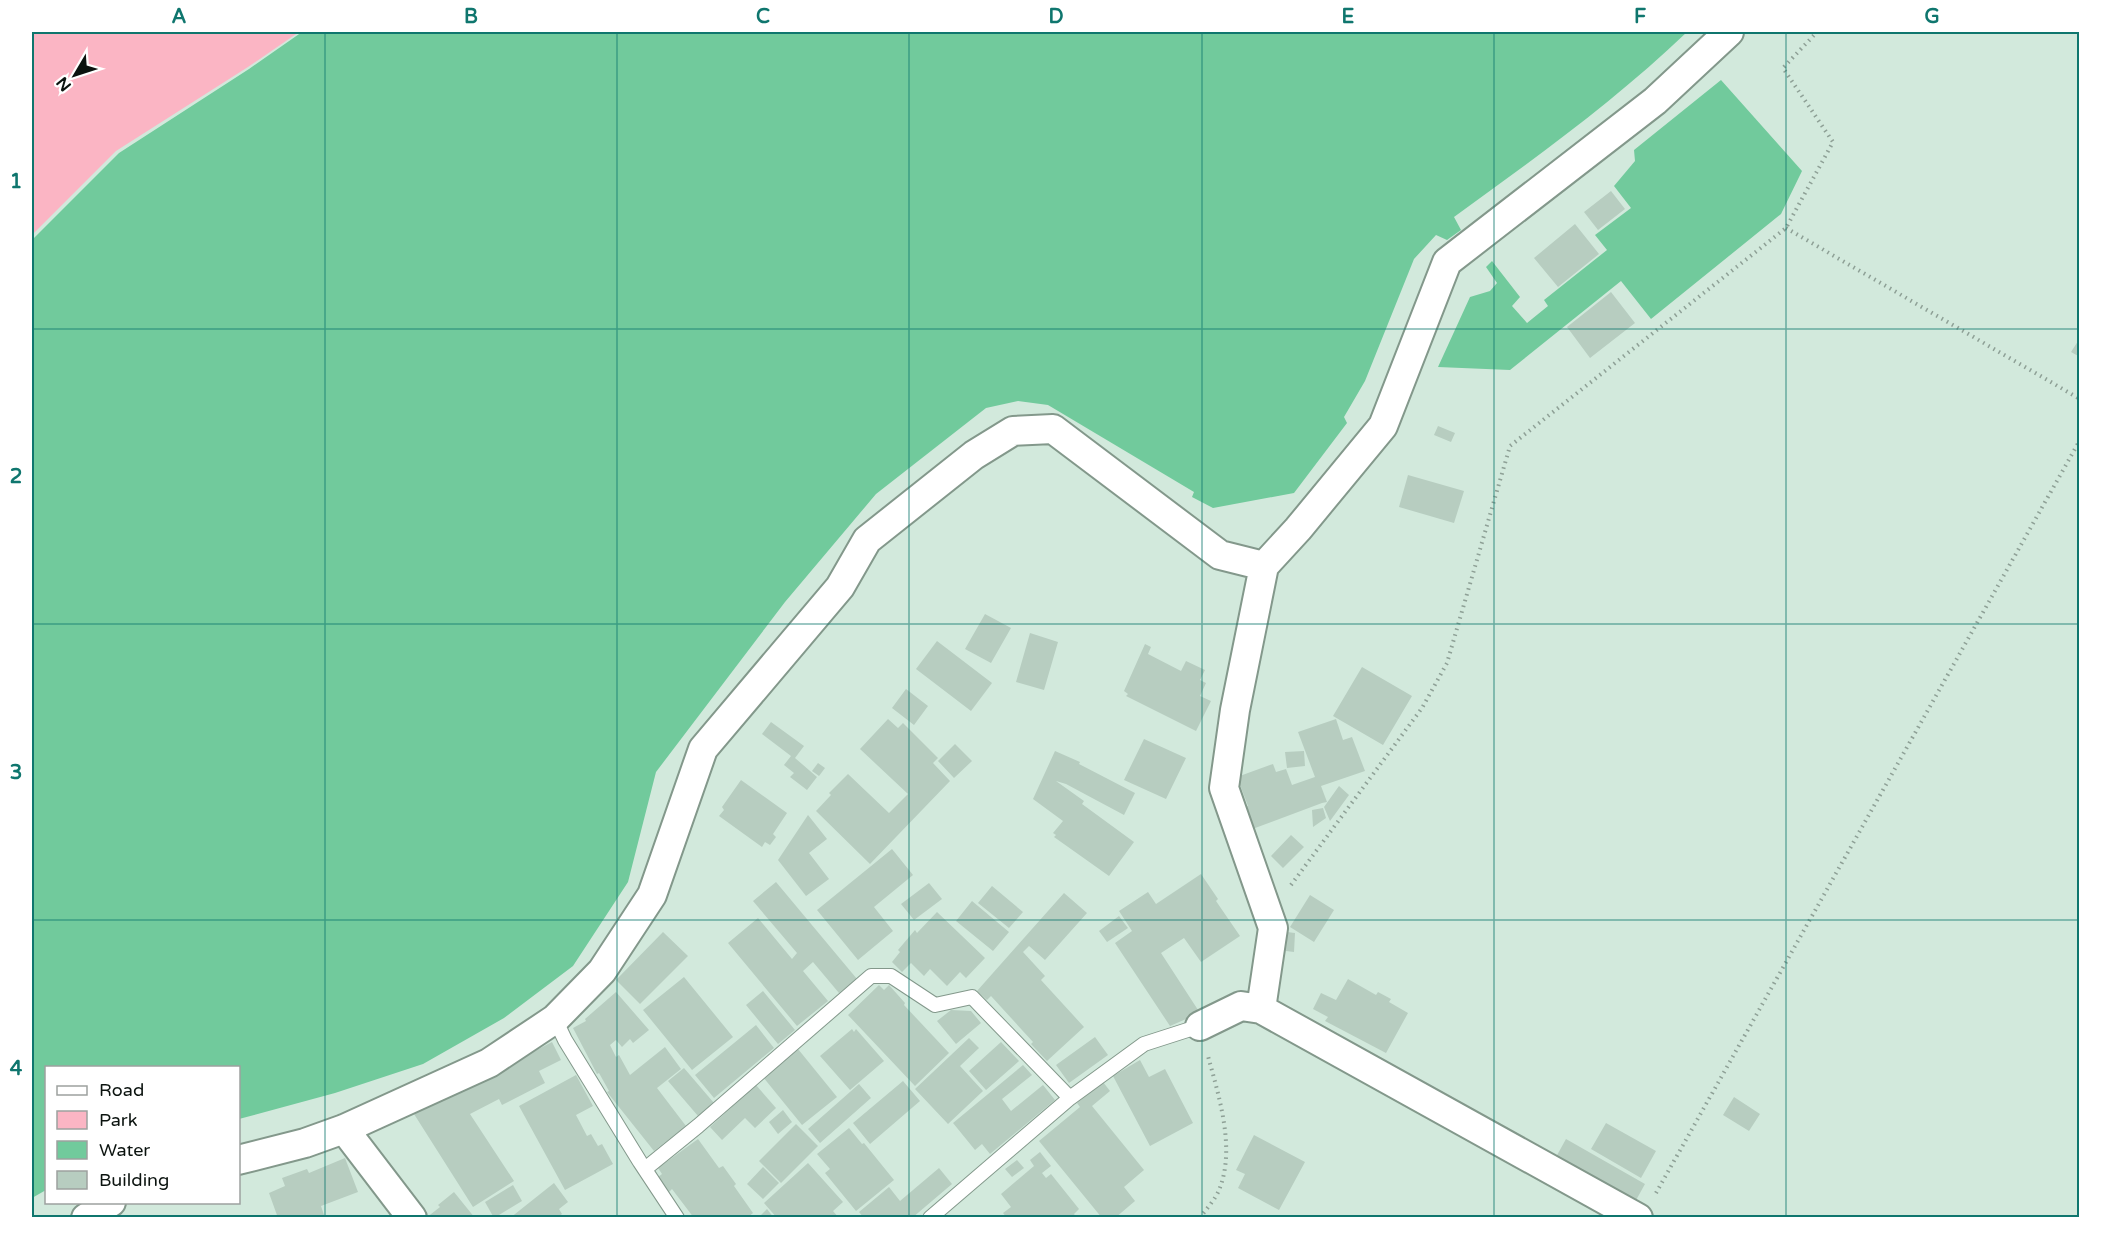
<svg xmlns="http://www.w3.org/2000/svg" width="2111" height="1249" viewBox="0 0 2111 1249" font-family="'Varela Round',sans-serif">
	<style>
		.green { fill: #fbb5c4 }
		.water { fill: #71ca9c }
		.building { fill: #b7cdc0 }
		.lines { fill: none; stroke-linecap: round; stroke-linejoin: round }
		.service-casing { stroke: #83988b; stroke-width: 16 }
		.minor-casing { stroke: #83988b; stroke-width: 32 }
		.path { stroke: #8ea096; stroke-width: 4; stroke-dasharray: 1.5 4.5; stroke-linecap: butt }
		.service { stroke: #fff; stroke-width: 14 }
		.minor { stroke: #fff; stroke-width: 28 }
		.grid { fill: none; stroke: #0f766e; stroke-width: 1.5; stroke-opacity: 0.55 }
		.neatline { fill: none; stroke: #0f766e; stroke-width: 2 }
		.grid-label { font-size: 20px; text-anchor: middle; font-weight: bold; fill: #0f766e }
	</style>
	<rect width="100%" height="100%" fill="#d2e9dc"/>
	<path class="green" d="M32,32H299L248,67L116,151L32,235Z"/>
	<path class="water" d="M302,32H1687C1615,101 1534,159 1454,217L1461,230L1447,240L1436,235L1414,259L1365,381L1344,417L1347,423L1294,493L1213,508L1192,497L1194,492L1048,405L1018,401L986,408L876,494L785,602L656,772L628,882L573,966L504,1018L423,1064L335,1093L239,1119L238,1068H46V1190L32,1198V240L119,153L249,69Z
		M1721,80L1802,171L1781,214L1651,319L1621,281L1510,370L1438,367L1470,297L1490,291L1497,283L1486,267L1492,261L1520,297L1512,306L1527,323L1548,306L1544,300L1607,250L1595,235L1631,208L1614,186L1635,161L1634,150Z"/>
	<path class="building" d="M1611,191L1625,209L1598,230L1584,212Z
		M1575,224L1599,254L1558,287L1534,258Z
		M1611,292L1635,323L1590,358L1567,327Z
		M2080,338V357L2071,352Z
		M1438,426L1455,433L1451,442L1434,435Z
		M1408,475L1464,491L1454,523L1399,507Z
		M985,614L1011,628L991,663L965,649Z
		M1030,633L1058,642L1044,690L1016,682Z
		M937,641L992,683L971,711L916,669Z
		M1145,644L1151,647L1148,654L1181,671L1186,661L1205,670L1200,680L1206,683L1200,696L1211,701L1196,731L1126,696L1128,694L1124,691Z
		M1362,667L1412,696L1383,745L1333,716Z
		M906,689L928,706L914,725L892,708Z
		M888,719L898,728L903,723L938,758L933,763L950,781L870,864L816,811L831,795L829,793L848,774L889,813L908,794L860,749Z
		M1336,719L1343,740L1352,737L1365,771L1321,786L1327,802L1322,803V801V803L1247,831L1239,809L1248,806L1237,777L1273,764L1276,772L1286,769L1292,785L1315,777L1298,732Z
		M771,722L804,746L795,758L817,777L807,790L790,777L794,773L784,765L791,756L762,734Z
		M1144,739L1186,758L1166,799L1124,780Z
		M955,744L972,761L954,778L938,761Z
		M1055,751L1080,762L1079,764L1135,793L1124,815L1066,784L1056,781L1084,801L1082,804L1134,842L1109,876L1054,837L1056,835L1053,833L1063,821L1033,799Z
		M1304,751L1305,766L1287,768L1285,752Z
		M818,763L825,768L819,776L812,771Z
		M741,780L787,813L773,834L776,837L770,845L765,842L762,847L719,816L724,810L722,807Z
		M1339,786L1349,795L1330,821L1324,807Z
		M1323,808L1326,818L1313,827L1312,810Z
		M808,815L827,839L809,853L829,879L806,896L778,860Z
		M1291,835L1304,847L1283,868L1271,856Z
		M892,849L913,875L874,907L893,931L858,960L817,910Z
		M1201,874L1218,899L1216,901L1240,936L1201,962L1184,938L1161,953L1200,1013L1170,1026L1115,943L1132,931L1119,911L1148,892L1156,904Z
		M776,882L857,979L839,993L813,962L803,971L828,1001L797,1026L728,943L758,918L792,959L797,953L753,901Z
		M929,883L942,899L914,920L901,904Z
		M992,886L1023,912L1009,928L978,903Z
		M1064,893L1087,913L1045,960L1029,946L1023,952L1045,976L1041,980L1084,1027L1047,1061L1031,1044L1033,1042L991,996L987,1000L977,991Z
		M1310,895L1334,910L1314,942L1290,927Z
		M972,901L1009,932L993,951L956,921Z
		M937,912L985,958L966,978L960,972L947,986L930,969L924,976L911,963L902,972L892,962L900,952L898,950L915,930L917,933Z
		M1119,916L1128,928L1107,942L1099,931Z
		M663,932L688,956L640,1004L616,980Z
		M1287,932L1295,933L1294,952L1286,951Z
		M684,977L733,1037L692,1070L643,1010Z
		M1348,979L1376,995L1378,992L1391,999L1389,1002L1408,1013L1386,1053L1325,1021L1328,1017L1313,1009L1321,993L1336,1000Z
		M879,985L884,990L889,985L905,1003L904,1005L949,1053L915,1086L848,1015Z
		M763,991L795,1030L778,1044L746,1005Z
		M616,992L649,1030L633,1043L630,1039L622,1047L616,1040L610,1045L616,1057L619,1055L630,1075L665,1047L681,1069L657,1088L686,1126L654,1151L607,1092L609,1091L599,1073L597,1074L573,1028L586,1021L585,1019Z
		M951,1010L971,1011L981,1023L956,1044L937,1021Z
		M756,1025L774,1048L714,1098L695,1075Z
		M852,1029L854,1032L856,1029L884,1061L850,1090L820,1056Z
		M1095,1037L1108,1055L1069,1083L1056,1065Z
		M969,1038L979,1048L960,1066L983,1091L948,1124L915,1089Z
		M552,1042L561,1060L539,1071L545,1083L502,1105L499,1099L470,1114L514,1181L473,1207L414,1114Z
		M1001,1042L1019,1061L986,1090L969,1071Z
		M798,1049L837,1097L802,1125L763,1077Z
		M1140,1060L1149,1077L1165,1069L1193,1123L1150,1146L1113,1076Z
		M1023,1065L1032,1075L1002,1099L1011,1111L1043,1085L1055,1100L990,1154L982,1144L975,1150L953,1123Z
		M684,1068L714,1103L698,1116L668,1081Z
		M576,1075L593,1106L576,1115L587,1136L591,1134L598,1146L602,1144L613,1164L565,1190L519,1106Z
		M903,1081L920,1101L870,1144L853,1123Z
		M1103,1082L1110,1091L1092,1106L1144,1170L1124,1187L1135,1201L1115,1218H1102L1039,1141L1080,1107L1077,1103Z
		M859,1084L871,1098L820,1143L808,1129Z
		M756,1085L776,1108L755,1128L745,1118L722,1140L710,1127Z
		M1734,1097L1760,1114L1749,1131L1723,1115Z
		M783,1110L792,1122L778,1134L769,1122Z
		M1606,1123L1656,1151L1641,1178L1591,1149Z
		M796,1124L818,1146L781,1183L759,1161Z
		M849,1128L862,1144L864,1143L894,1180L856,1211L825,1173L830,1169L817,1154Z
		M1254,1135L1305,1162L1279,1210L1238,1188L1245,1174L1236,1170Z
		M698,1139L719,1168L723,1166L736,1184L734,1186L753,1213L747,1218H694L672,1189L669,1192L658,1177L662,1174L658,1168Z
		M1566,1139L1645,1184L1635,1202L1556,1157Z
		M1040,1152L1051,1166L1042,1173L1046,1178L1051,1174L1079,1209L1074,1214L1077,1218H1007L1003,1213L1011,1207L1001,1194L1034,1166L1030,1160Z
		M345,1158L358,1192L321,1206L325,1218H278L269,1193L285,1186L282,1178L307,1169L309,1173Z
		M1017,1160L1024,1168L1012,1177L1005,1169Z
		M808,1163L843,1202L833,1211L839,1218H777L764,1203Z
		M763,1167L779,1183L763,1199L747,1184Z
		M939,1168L952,1184L912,1218H864L859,1212L889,1187L900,1201Z
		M554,1183L568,1202L559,1209L562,1214L557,1218H510Z
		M513,1185L522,1201L494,1218L485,1202Z
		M454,1192L475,1218H426L440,1207L438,1205Z
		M767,1209L774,1218H758Z"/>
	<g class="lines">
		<defs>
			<path id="service" d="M555,1019L565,1040L640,1162L677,1218
				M645,1169L698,1126L871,976H891L935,1005L972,997L1070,1098
				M930,1218L1070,1098L1144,1044L1200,1026"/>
			<path id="minor" d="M1261,1009L1273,928L1224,788L1235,710L1264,566L1298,529L1383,426L1447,262L1655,101L1729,32
				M1200,1026L1241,1006L1261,1009L1638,1218
				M344,1129L412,1218
				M238,1160L305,1143L344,1129L489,1063L555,1019L602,971L652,895L703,749L840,587L867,540L974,455L1013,431L1053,429L1220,555L1264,566
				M86,1218L111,1202"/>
		</defs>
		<use href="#service" class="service-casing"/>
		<use href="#minor" class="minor-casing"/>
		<path class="path" d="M1786,228L2080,399
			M1291,885L1422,708L1447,663L1510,446L1786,228L1833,142L1783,68L1817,32
			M1656,1193L2080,440
			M1200,1218C1206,1209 1215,1200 1219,1190C1236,1149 1219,1097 1208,1056"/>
		<use href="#service" class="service"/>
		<use href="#minor" class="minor"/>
	</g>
	<path class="grid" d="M325,32V1218M617,32V1218M909,32V1218M1202,32V1218M1494,32V1218M1786,32V1218M32,329H2080M32,624H2080M32,920H2080"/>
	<rect width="2111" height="1249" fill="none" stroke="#ffffff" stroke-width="66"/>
	<rect x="45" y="1066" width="195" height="138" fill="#ffffff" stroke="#9da19f" stroke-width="1.5"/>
	<rect x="57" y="1086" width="30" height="9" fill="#ffffff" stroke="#9da19f" stroke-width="1.5"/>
	<text x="99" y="1096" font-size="18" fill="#0b130f">Road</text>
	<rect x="57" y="1111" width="30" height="18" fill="#fbb5c4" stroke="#9da19f" stroke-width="1.5"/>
	<text x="99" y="1126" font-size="18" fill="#0b130f">Park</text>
	<rect x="57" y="1141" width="30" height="18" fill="#71ca9c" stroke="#9da19f" stroke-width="1.5"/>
	<text x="99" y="1156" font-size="18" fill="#0b130f">Water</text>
	<rect x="57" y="1171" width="30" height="18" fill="#b7cdc0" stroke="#9da19f" stroke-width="1.5"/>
	<text x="99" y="1186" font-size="18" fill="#0b130f">Building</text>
	<g transform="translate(75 75) rotate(231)" stroke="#ffffff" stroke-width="4.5" paint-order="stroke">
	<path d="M0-4.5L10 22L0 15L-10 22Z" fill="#0b130f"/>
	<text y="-9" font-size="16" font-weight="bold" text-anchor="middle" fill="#0b130f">N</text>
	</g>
	<rect x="33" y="33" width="2045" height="1183" class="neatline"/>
	<g class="grid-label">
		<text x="179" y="23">A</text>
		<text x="471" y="23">B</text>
		<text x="763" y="23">C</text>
		<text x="1056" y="23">D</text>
		<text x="1348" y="23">E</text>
		<text x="1640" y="23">F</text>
		<text x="1932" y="23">G</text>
		<text x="16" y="188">1</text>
		<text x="16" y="483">2</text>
		<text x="16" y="779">3</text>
		<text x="16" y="1075">4</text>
	</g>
</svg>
